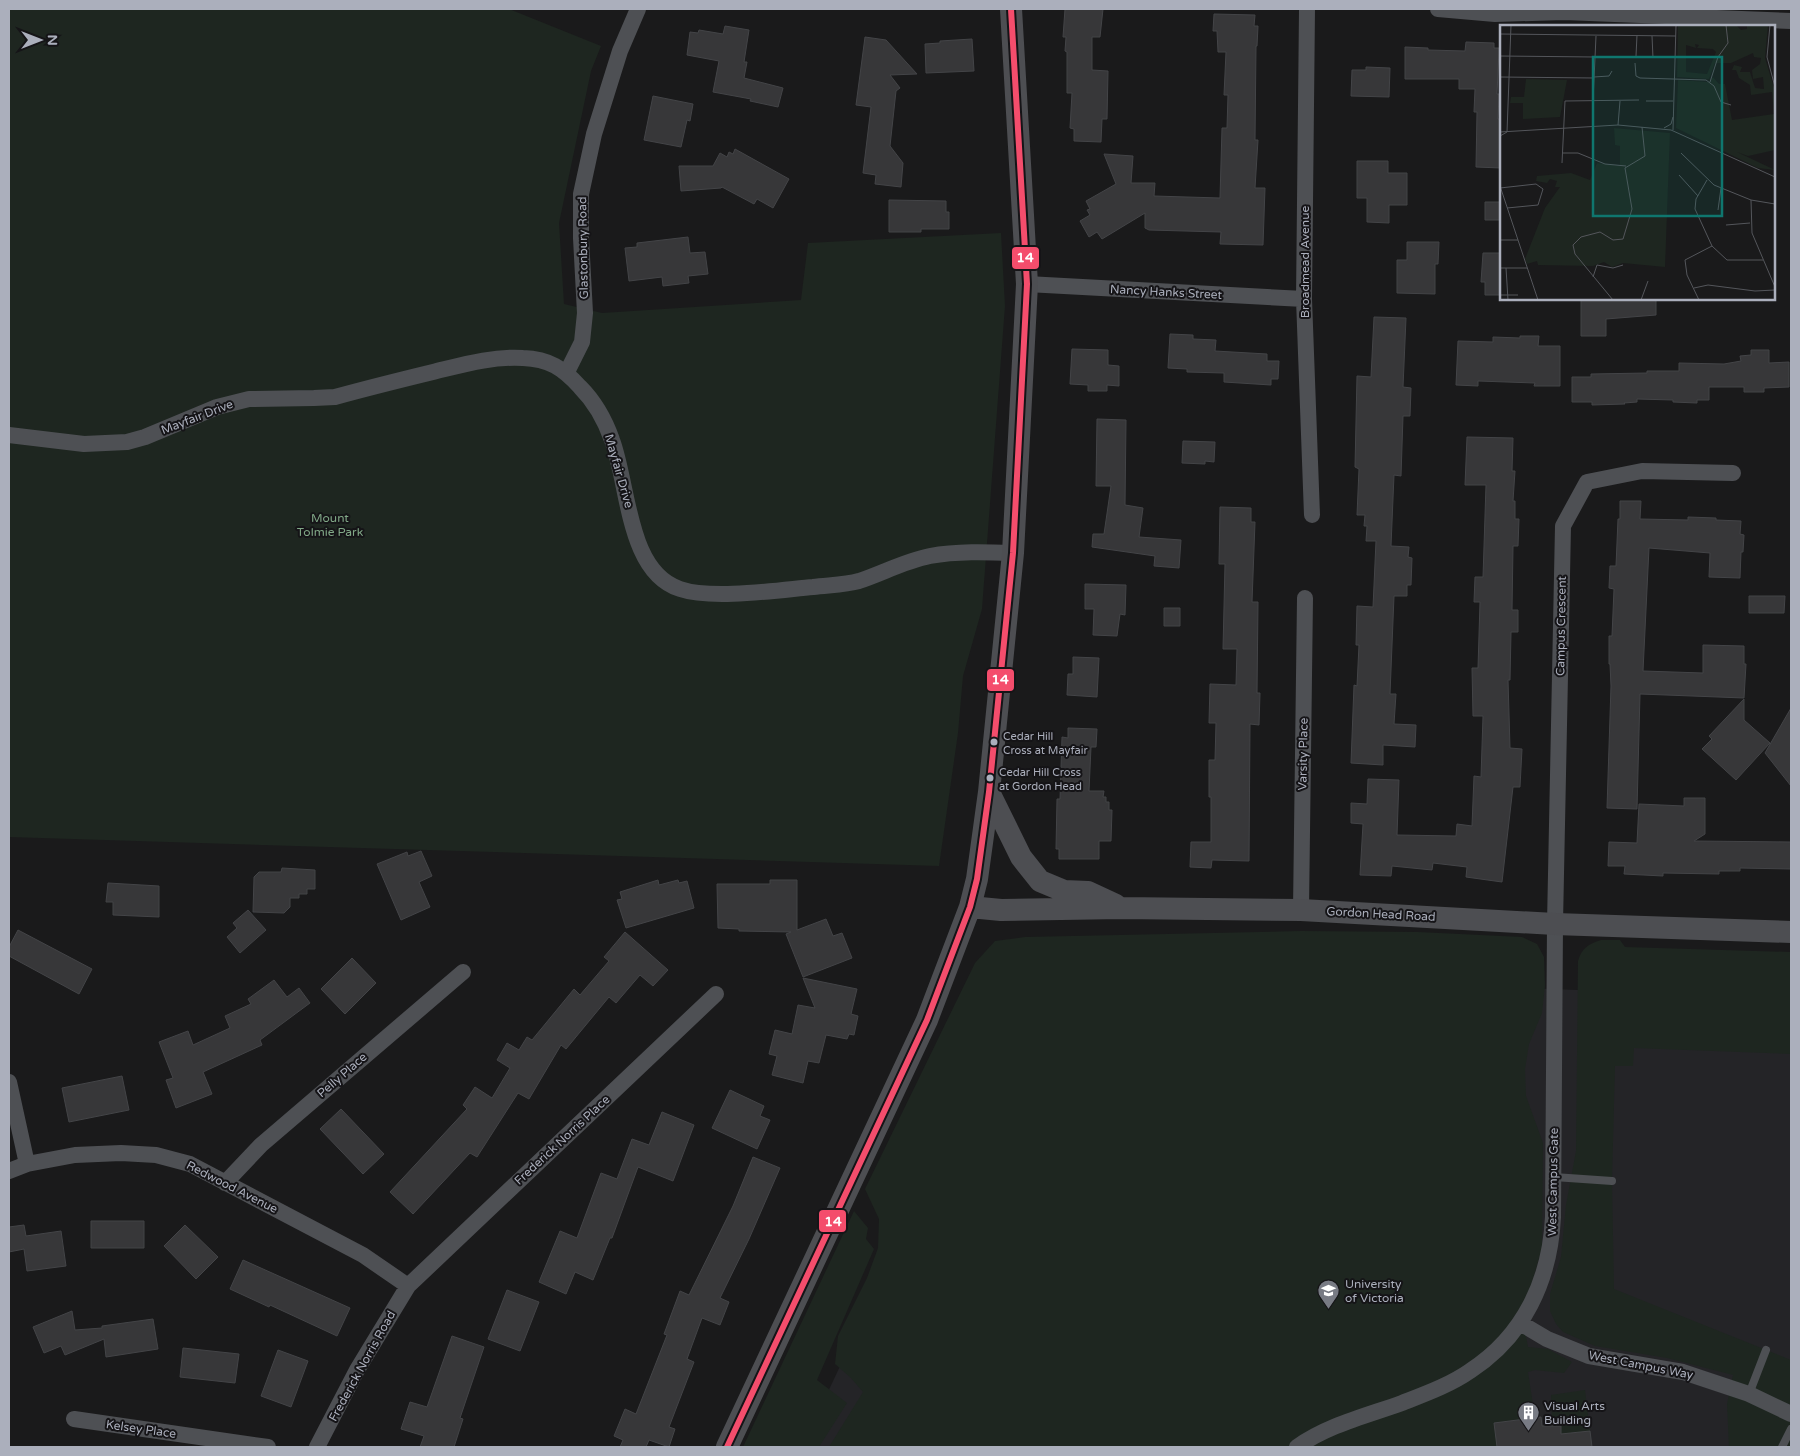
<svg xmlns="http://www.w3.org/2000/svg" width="1800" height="1456" viewBox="0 0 1800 1456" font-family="'Varela Round',sans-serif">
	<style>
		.built { fill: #242427 }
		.green { fill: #1e2620 }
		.building { fill: #373739; stroke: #434447 }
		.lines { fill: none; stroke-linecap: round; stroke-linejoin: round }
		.lane { stroke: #4e5054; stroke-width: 8 }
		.street { stroke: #4e5054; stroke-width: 16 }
		.secondary { stroke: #4d4e52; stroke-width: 22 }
		.bus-1-casing { stroke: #151417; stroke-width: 10 }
		.bus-1 { stroke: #f44d6c; stroke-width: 6 }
		.bus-dot { fill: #abafbc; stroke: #151417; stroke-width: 2 }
		.labels { text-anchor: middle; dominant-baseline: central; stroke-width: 4; stroke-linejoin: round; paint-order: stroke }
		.bus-label { font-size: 11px; fill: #abafbc; stroke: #151417; text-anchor: start }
		.street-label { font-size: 12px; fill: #abafbc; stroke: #151417 }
		.park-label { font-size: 12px; fill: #81a887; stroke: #151417 }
		.poi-label { font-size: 12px; fill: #abafbc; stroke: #151417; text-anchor: start }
		.inset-road { fill: none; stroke: #54565b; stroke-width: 1 }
		.view { fill: #0f766e; fill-opacity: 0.15; stroke: #0f766e; stroke-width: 2.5 }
		.inset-edge { fill: none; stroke: #abafbc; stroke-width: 2.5 }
		.line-badge { stroke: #151417; stroke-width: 2 }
		.badge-label { font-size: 14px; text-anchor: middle; font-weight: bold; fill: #fff }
	</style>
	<rect width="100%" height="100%" fill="#1a1a1b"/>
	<path class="built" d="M1251,978L1791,998V1447H802L931,1173Z"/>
	<path class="green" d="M9,9H509L601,46L591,71L559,223L564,304L602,313L801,300L808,243L1001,233L1005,306L982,609L963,676L958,733L939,866L9,837Z
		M1301,931L1418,932L1522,937L1537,944L1544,957L1545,986L1542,1013L1529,1044L1525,1069L1526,1096L1543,1143L1542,1248L1531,1286L1521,1309L1528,1347L1548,1349L1572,1362L1564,1373L1535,1370L1528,1372L1535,1418L1494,1423L1497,1447H829L863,1392L851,1378L835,1364L838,1336L867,1278L878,1248L879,1219L865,1189L975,963L995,941L1025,937Z
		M1601,940H1620L1625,947L1791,952V1054L1634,1048L1633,1066H1615L1612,1181L1614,1289L1791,1360V1447H1729L1727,1404L1733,1375L1667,1358L1595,1346L1563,1332L1556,1324L1550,1311V1294L1561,1257L1566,1205L1576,1151L1578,961C1582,948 1588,944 1601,940Z
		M854,1211L868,1228L866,1239L874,1249L817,1380L847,1403L819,1447H743Z
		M1585,1390L1590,1431L1561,1434V1426H1552L1551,1395Z"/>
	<path class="building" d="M1065,9H1103L1100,37H1092V70L1108,71L1107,119H1102L1101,142L1074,141V129L1070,128L1072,93H1067V52L1065,51L1066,37H1063Z
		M1214,14L1255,15L1254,26H1258L1257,46H1256L1255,140H1258L1255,188H1265L1263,245L1220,244L1221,232L1149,230L1145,228V213L1102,239L1097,232L1089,237L1080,221L1090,215L1087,210L1090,209L1086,201L1116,184L1104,154L1133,156L1131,183H1155L1154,196L1220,198L1222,128H1227L1228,95H1224L1226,52H1218L1217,31H1213Z
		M725,26L749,30L744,62H747L744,78L783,88L778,107L750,101L751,99L713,92L719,61L687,55L690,32L698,33L699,30L723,34Z
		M865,37L886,40L917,74L890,75L900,88L896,91L890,146L903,163L901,187L875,184L876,175L863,173L871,107L856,105Z
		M972,39L974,71L926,73L925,44L940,43V41Z
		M1466,42L1494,43V48H1499L1497,94H1499L1498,119H1501V168L1476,167L1477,112H1474L1475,89H1459V79H1405V47L1428,48V50L1465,51Z
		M1366,67L1390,68L1389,97L1351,96L1352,70H1366Z
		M653,96L693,104L690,121L687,120L681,147L644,140Z
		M735,149L789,179L773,208L757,199L754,204L722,187L721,188L681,191L679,166H713L720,153L727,157L729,152L733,154Z
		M1357,161H1388V173H1407V205H1389V223L1367,222V198H1357Z
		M889,200L946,201V212H949V229H921V232H889Z
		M1485,202H1501V220H1485Z
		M688,237L690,253L705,252L708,274L688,276L689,283L663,286L662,277L629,281L625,248L637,247V243Z
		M1407,242H1439L1438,264H1435V294L1397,293V260H1407Z
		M1483,253H1501V295H1485V282H1481Z
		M1581,299H1656V315L1606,319V336H1581Z
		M1374,317L1406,318L1403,387L1411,388L1410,416H1403L1401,476L1394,475L1391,546L1409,547L1408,557L1412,558L1411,585H1407V596H1394L1390,694H1396L1394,724L1416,725L1415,747L1383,745V765L1351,763L1354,685L1357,686L1359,645H1356L1357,606L1373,607L1376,541H1366L1367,526H1364L1365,515H1357L1359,469L1355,467L1357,376L1371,377Z
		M1170,334L1193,335V339L1216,340L1215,351L1267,354V361H1279L1278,379H1271V385L1224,382V373L1187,372V369L1168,368Z
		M1520,336H1539L1538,346H1560V386H1534L1535,383L1478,381V386L1456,385L1458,341L1493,342V337L1520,338Z
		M1072,349L1108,350V365L1119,366V386L1107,385V391H1088V385L1070,384Z
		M1751,350H1769V363L1789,362V387L1764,388V392H1744V387H1709V400H1697V403L1673,402V400L1637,399V402L1624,403L1625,404L1592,405V402H1572V377H1591V374L1647,373V371H1679V363L1724,364L1741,361L1740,356L1751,355Z
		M1097,419L1126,420L1125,505L1143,508L1139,537L1181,540L1179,568L1154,566L1155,556L1092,547L1093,534H1104L1111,486H1096Z
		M1467,437L1513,438L1512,471H1515L1513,501H1515V519H1519L1518,546H1513L1512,610H1518V632H1511L1510,680H1508L1510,748L1522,749L1520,787H1513L1502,882L1466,877L1467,867L1433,863L1432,870L1392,866L1391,876L1360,875L1363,824L1351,823V803L1367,804L1368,779L1399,780L1397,835L1456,836L1457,824L1472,826L1474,776L1481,777L1483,716H1473L1472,668H1478L1480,602H1474L1475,577H1483L1486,485H1465Z
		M1183,441L1215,442L1214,462L1205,461V464L1182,463Z
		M1620,501H1641L1640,519L1688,520V517L1716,518V520L1741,521L1740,534L1744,535L1743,552H1741L1740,578L1709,577L1710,553L1649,548L1643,671L1703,673V645L1744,646V664H1746L1744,698L1640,694L1637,809L1607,808L1611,686L1610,664H1609V636H1612L1614,589L1609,588L1610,566H1616L1618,519H1620Z
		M1220,507L1251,508V522H1255L1252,602H1258L1257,693H1260L1259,725L1250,724L1249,861L1212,860L1211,868L1190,867L1191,842H1211V797H1209V760H1215L1216,723H1209L1210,684L1236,685L1237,649H1223L1225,564H1219Z
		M1085,584L1126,585L1125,615L1120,614L1117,636L1093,635L1094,609H1085Z
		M1749,596H1785L1784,613H1749Z
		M1164,608H1180V626H1164Z
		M1073,657L1099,658L1097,697L1067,695L1068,674H1073Z
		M1744,699V720L1770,743L1736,780L1702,749L1712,739L1709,736Z
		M1791,708V786L1765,753Z
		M1068,728L1097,729L1096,747H1091L1089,791H1104L1103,797H1106V802H1109V810H1112L1111,841H1099V859H1059V849H1056L1057,799H1060L1062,737L1068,738Z
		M1684,798H1705V834L1694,841L1791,842V869L1740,868V871H1719V874L1663,873V876L1624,874L1625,866H1608L1609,842L1637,843L1639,804L1684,806Z
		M421,851L432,876L419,882L430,907L401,920L377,864L407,852L408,856Z
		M282,868L315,870V889H307V894H299V898H290V907L284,913L253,912L254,877L259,872H281Z
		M658,880L659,885L678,880L679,883L687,881L694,908L626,928L617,900L622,899L620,892Z
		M770,880H797V930L826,919L833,936L842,933L852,958L803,977L786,934L791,932L739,931V929L718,928L717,884H770Z
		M108,883L159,886V917L113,915V902H106Z
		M248,910L266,930L240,953L227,937L237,928L233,923Z
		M18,930L92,969L79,994L9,956V947Z
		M625,932L668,970L653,986L640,975L616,1003L609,997L566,1049L561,1045L529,1099L518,1093L477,1157L470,1153L413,1214L390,1192L467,1109L463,1105L475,1087L492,1098L510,1068L497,1060L507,1043L519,1050L527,1037L532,1040L574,989L580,995L609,961L604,957Z
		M352,958L376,983L345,1014L321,989Z
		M803,978L857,989L851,1014L858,1016L854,1035L849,1034L847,1039L826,1035L819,1063L808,1061L803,1083L772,1075L777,1056L769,1054L775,1030L792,1034L798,1005L815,1008Z
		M274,980L287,997L299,988L310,1003L260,1040L262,1045L203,1072L212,1094L176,1108L166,1080L173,1078L159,1042L188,1031L193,1045L230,1028L225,1016L251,1004L248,999Z
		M122,1076L129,1110L69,1122L62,1088Z
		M730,1090L764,1106L760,1116L770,1120L757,1149L712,1128Z
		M341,1109L384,1154L363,1174L320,1129Z
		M662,1112L694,1125L673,1181L638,1167L612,1238H610L593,1280L575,1272L566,1294L539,1282L560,1231L577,1238L601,1173L617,1179L632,1139L649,1145Z
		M753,1157L780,1168L749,1239L720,1298L729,1302L720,1325L702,1318L687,1359L694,1362L669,1427L675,1429L669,1447L649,1440L646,1447H620L623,1440L614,1436L625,1409L636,1414L667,1335L664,1334L680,1291L689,1295L733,1206Z
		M91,1221H144V1248H91Z
		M24,1225L26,1236L61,1231L66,1266L27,1271L24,1249L9,1252V1227Z
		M185,1225L218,1257L196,1279L164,1246Z
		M243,1260L350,1308L337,1336L270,1305L269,1307L230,1289Z
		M507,1290L539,1302L520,1351L488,1339Z
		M72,1311L75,1330L102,1328V1326L153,1319L158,1349L106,1357L104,1339L65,1355L61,1346L44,1353L33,1327Z
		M452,1336L484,1347L460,1418L463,1419L454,1447H420L424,1436L401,1429L410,1402L427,1407Z
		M183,1348L239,1354L235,1383L180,1377Z
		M278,1350L308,1361L291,1407L261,1396Z
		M1541,1417L1542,1426H1561V1434L1590,1431L1592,1447H1497L1494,1423Z"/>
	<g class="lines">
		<path class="lane" d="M1554,1177L1612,1181
			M1749,1394L1766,1350
			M1782,1447L1791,1429"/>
		<path class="street" d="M1307,9L1304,299L1312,515
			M1438,9L1495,14L1564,12L1791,21
			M1027,284L1304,299
			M567,372L582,342L585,313L581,238V194L594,134L620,51L638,9
			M9,435L84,444L127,442L145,437L217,407L249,399L314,398L335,397C368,388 400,380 433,372C462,365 493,356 523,358C549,359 563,368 580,387C595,402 605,420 612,440C629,485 627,572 680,589C712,600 779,590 813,587C828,585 845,585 859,581C883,573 905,561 930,556C957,551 986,552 1013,553
			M1301,910L1305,598
			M9,1082L27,1164
			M9,1171L27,1164L75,1155L121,1153L156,1155L190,1164L363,1255L408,1286
			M225,1183L261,1145L463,972
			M1520,1323L1547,1339L1589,1356L1683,1372L1749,1394L1791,1414
			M74,1419L268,1447
			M317,1447L357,1370L408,1286L716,994
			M1297,1447C1328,1425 1366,1416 1402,1403C1425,1394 1450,1385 1470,1371C1524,1336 1550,1280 1553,1217L1555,924L1563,526L1587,482L1642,471L1733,473"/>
		<path class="secondary" d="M989,792L1021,857L1040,881L1064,891L1088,892L1116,905
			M970,907L1001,910L1121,908L1301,910L1555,924L1791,932
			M727,1447L927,1020L970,907L977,879L989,792L1013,553L1027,284L1011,9"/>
		<defs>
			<path id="bus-1" d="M727,1447L927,1020L970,907L977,879L989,792L1013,553L1027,284L1011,9"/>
		</defs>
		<use href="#bus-1" class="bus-1-casing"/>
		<use href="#bus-1" class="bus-1"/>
	</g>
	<defs>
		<symbol id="university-pin" viewBox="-11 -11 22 30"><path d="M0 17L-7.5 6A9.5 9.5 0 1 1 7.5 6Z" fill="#787b84" stroke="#151417"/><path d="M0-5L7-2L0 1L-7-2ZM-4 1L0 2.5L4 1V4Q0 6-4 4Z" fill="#fff"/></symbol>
		<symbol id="building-pin" viewBox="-11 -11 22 30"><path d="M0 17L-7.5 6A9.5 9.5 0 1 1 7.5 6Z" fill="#787b84" stroke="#151417"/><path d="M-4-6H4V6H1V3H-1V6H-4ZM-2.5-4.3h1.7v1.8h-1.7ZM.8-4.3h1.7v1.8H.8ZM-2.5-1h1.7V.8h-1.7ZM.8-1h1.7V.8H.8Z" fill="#fff"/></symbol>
	</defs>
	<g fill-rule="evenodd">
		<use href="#university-pin" x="1316" y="1278" width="25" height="34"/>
		<use href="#building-pin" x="1516" y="1400" width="25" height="34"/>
	</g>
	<g class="bus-dot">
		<circle cx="994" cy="742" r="4.5"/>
		<circle cx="990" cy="778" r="4.5"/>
	</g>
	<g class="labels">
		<g class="bus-label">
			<text x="1003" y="736">Cedar Hill<tspan x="1003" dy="14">Cross at Mayfair</tspan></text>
			<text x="999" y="772">Cedar Hill Cross<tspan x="999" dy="14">at Gordon Head</tspan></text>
		</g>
		<g class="street-label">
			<text transform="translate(583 248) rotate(-91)">Glastonbury Road</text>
			<text transform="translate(1305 262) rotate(-90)">Broadmead Avenue</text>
			<text transform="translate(1166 292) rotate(3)">Nancy Hanks Street</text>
			<text transform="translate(197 417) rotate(-21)">Mayfair Drive</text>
			<text transform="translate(619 471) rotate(74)">Mayfair Drive</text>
			<text transform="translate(1561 626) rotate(-89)">Campus Crescent</text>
			<text transform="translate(1303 754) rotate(-89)">Varsity Place</text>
			<text transform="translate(1381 914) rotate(3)">Gordon Head Road</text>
			<text transform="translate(342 1075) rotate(-41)">Pelly Place</text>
			<text transform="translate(562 1140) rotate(-43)">Frederick Norris Place</text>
			<text transform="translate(1553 1182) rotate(-89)">West Campus Gate</text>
			<text transform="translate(232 1187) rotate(27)">Redwood Avenue</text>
			<text transform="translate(1641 1365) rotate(11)">West Campus Way</text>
			<text transform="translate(362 1366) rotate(-61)">Frederick Norris Road</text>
			<text transform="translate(141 1429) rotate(8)">Kelsey Place</text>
		</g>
		<g class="park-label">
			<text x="330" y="518">Mount<tspan x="330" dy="14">Tolmie Park</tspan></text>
		</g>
		<g class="poi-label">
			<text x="1345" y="1284">University<tspan x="1345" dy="14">of Victoria</tspan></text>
			<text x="1544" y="1406">Visual Arts<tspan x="1544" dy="14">Building</tspan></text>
		</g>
	</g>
	<g transform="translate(1500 25)">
		<rect width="275" height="275" fill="#1a1a1b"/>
		<path d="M178,0H236L241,5L247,4V0H268L265,33L275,66V125L248,131L237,127L275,145L258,143L176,103L178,55L209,57L213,52L219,59H225L232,95L274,89L272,67L251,70L250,60L239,53L236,45H232L234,40L242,42L240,47H250L255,63L264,64L263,52L253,54L252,45L260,39L261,33L254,32L253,28L231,38H215L209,54L177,52ZM195,19L199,20L197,23L213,24L216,27L207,49L186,47V20L196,23ZM26,54L67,55L60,92L23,94V78H10L11,72H24ZM114,103L170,108L165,242L123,238L112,242L104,237L93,241L38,240L37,236L27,239L25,234L45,183L60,162H55L57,156L50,154L47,158L36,156L37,151L71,148L90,155L97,138L120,141V121L115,120Z" fill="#1e2620" fill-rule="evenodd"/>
		<path class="inset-road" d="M270,0L267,32L275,62M0,9L176,11M152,11L153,33M0,31L95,32M136,31L137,10M135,38L136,51L140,53L206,55L214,61L221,77L231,80M0,52L94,53M94,52L109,51L112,46M210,57L218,32L228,18L226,0M93,76L96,11M146,76H173M118,100L120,76M164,103L171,99L173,92M173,105L176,0M0,107L118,100L171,105L275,152M0,111L7,107L11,0M63,128H78L105,139L126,141M181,128L214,160L251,175L275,179M62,138L65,76L139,75M179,150L198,171M207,155L196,174L195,184L212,221L227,235H263M0,161L38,275M0,163L36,159L43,164L38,180L7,183M251,175L252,208L275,262M218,185L221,163M226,200L250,198M0,215H18M0,243H27M6,243L8,275M93,252L97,240L113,243L123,240M194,263L208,260L255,266L275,265M0,270H18M113,275L75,229L73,220L81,212L100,207L113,215L123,214L132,184L125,143L145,131L142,102M141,275L148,256M199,275L187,250L185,235L212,221"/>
		<path class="view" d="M93,32H222V191H93Z"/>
		<rect width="275" height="275" class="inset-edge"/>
	</g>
	<g class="line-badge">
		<rect x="1011" y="246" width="29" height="24" rx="5" fill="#f44d6c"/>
		<rect x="986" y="668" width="29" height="24" rx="5" fill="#f44d6c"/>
		<rect x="818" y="1209" width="29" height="24" rx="5" fill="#f44d6c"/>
	</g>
	<g class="badge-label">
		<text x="1025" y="262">14</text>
		<text x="1000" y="684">14</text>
		<text x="833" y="1226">14</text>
	</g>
	<rect width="1800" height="1456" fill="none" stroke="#abafbc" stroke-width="20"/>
	<g transform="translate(40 40) rotate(90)" stroke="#151417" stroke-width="4" paint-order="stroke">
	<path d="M0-4L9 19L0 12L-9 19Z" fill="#abafbc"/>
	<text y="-8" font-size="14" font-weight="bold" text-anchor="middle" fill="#abafbc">N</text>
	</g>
</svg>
